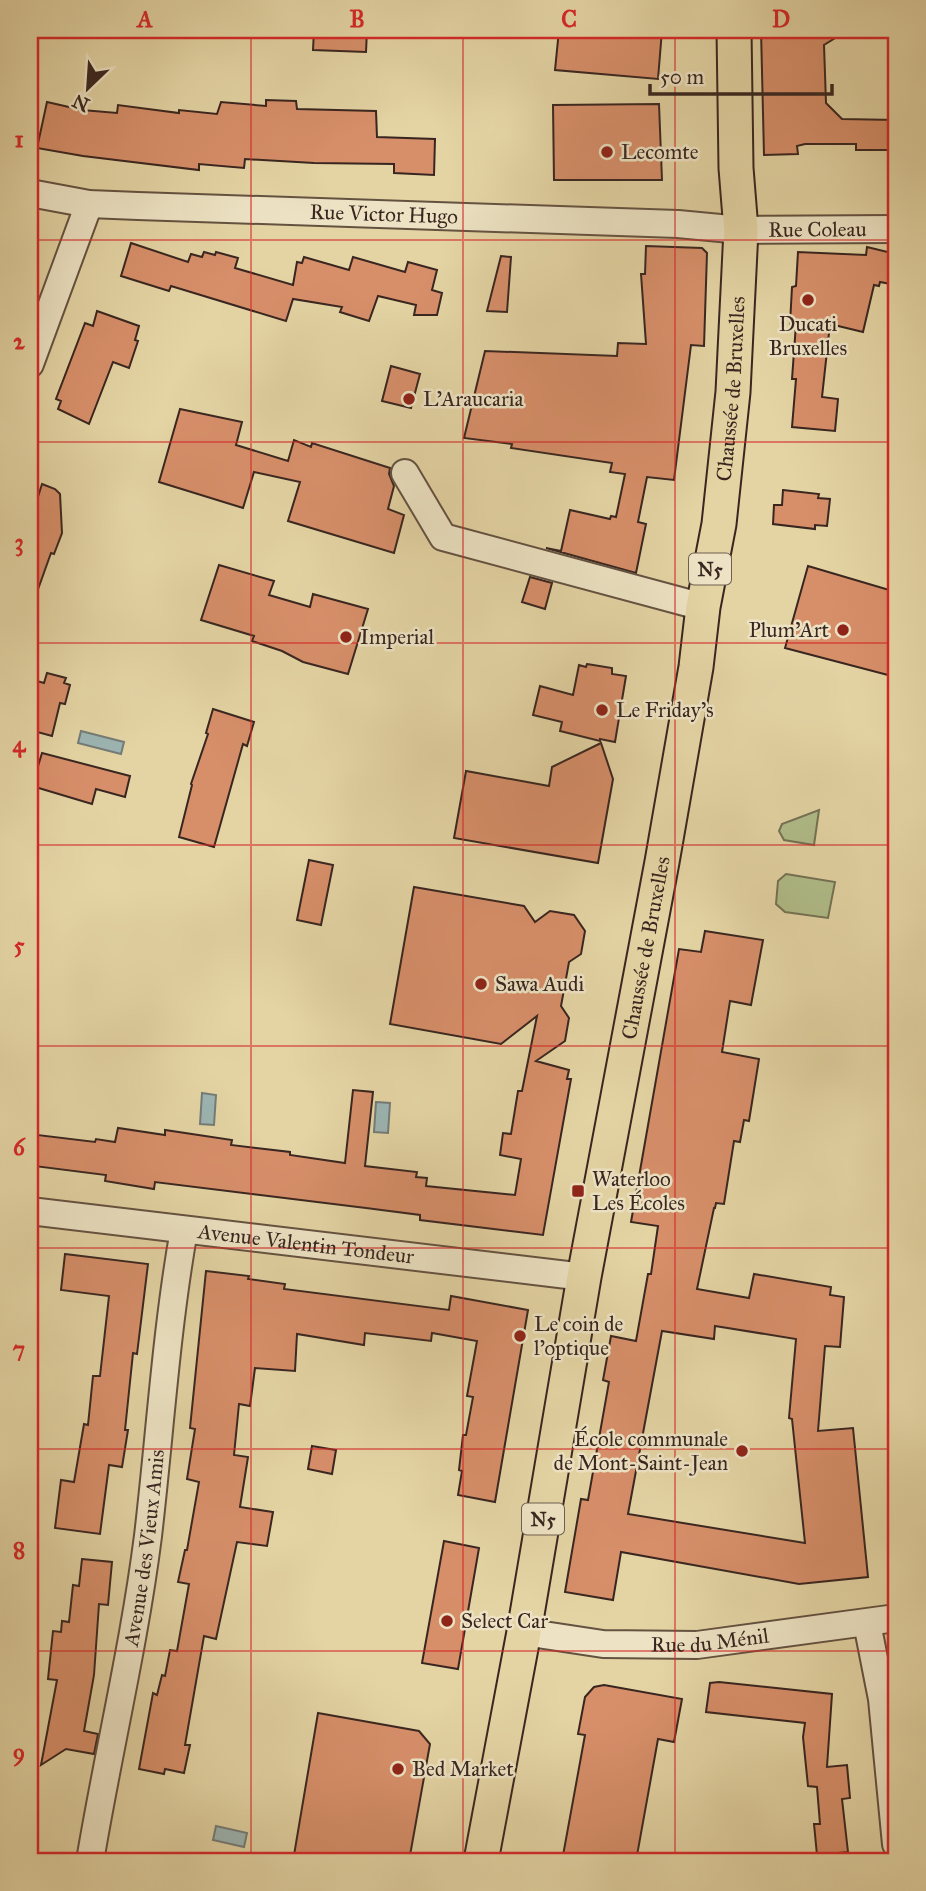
<svg xmlns="http://www.w3.org/2000/svg" width="926" height="1891" viewBox="0 0 926 1891" font-family="'IM FELL Great Primer',serif">
	<style>
		.green { fill: #b0bd89; stroke: #747254; stroke-width: 2 }
		.water { fill: #9cb5b3; stroke: #747c78; stroke-width: 2 }
		.building { fill: #d78f6a; stroke: #392620; stroke-width: 2; fill-rule: evenodd }
		.lines { fill: none; stroke-linecap: round; stroke-linejoin: round }
		.minor-casing { stroke: #645241; stroke-width: 30 }
		.major-casing { stroke: #392620; stroke-width: 37 }
		.minor { stroke: #ede3c4; stroke-width: 26 }
		.major { stroke: #e4d4a4; stroke-width: 33 }
		.grid { fill: none; stroke: #d62828; stroke-width: 2; stroke-opacity: 0.55 }
		.poi-dot { fill: #8f2418; stroke: #ede3c4; stroke-width: 2.5 }
		.labels { text-anchor: middle; dominant-baseline: central; stroke-width: 5; stroke-linejoin: round; paint-order: stroke }
		.shield { fill: #ede3c4; stroke: #6f5f51; stroke-width: 2 }
		.shield-label { font-size: 19px; font-weight: bold; fill: #392620 }
		.poi-label { font-size: 21px; fill: #392620; stroke: #ede3c4; text-anchor: start }
		.street-label { font-size: 21px; fill: #392620; stroke: #ede3c4 }
		.neatline { fill: none; stroke: #d62828; stroke-width: 2.5 }
		.grid-label { font-size: 23px; text-anchor: middle; font-weight: bold; fill: #d62828 }
	</style>
	<rect width="100%" height="100%" fill="#e4d4a4"/>
	<filter id="stains"><feTurbulence type="fractalNoise" baseFrequency=".00286" numOctaves="4"/><feColorMatrix values="0 0 0 0 .2 0 0 0 0 .09 0 0 0 0 .02 0 0 0 .5 -.17"/></filter>
	<radialGradient id="worn" r=".72"><stop offset=".6" stop-color="#630" stop-opacity="0"/><stop offset="1" stop-color="#630" stop-opacity=".3"/></radialGradient>
	<path class="green" d="M819,810L814,845L784,840L779,831L782,824Z
		M786,874L835,882L828,918L785,912L776,904L778,881Z"/>
	<path class="water" d="M81,731L124,742L121,754L78,743Z
		M202,1093L216,1095L214,1125L200,1124Z
		M376,1102L390,1103L388,1133L374,1132Z
		M216,1826L247,1833L244,1847L213,1840Z"/>
	<path class="building" d="M314,30H367L366,52L313,50Z
		M559,30H662L658,79L555,70Z
		M761,30H848L824,45L826,103L842,119L896,120V150H856V144H805L797,146L798,154L764,155Z
		M266,100L296,101L297,109L376,111L377,137L435,139L434,175L394,173V164L314,163L245,159L244,168L199,164V170L83,156L37,148L47,102L82,110L117,113L118,105L179,113V110L217,114L221,102L266,106Z
		M659,104L662,180H554L553,105Z
		M131,243L188,262L191,254L202,257L204,252L215,255L216,252L238,258L235,268L293,285L297,262L302,263L304,257L349,270L353,257L405,272L408,262L437,270L432,290L442,293L437,315H414L416,305L378,296L369,321L340,312L342,307L293,299L286,321L171,286L169,291L121,276Z
		M646,246L702,248L707,253L704,346L691,345L674,480L647,477L638,522L646,524L636,573L546,548L561,551L570,510L610,519L611,516L616,517L625,474L610,472L612,463L511,448L512,444L464,438L485,351L617,356L618,343L646,344L641,274H645Z
		M867,247L896,254V285L880,282L879,286L874,285L863,332L830,324L822,397L838,399L835,431L792,427L796,379H792L796,324H790L792,287L796,286L798,252L866,255Z
		M501,256L511,257L507,312L487,311Z
		M97,311L139,326L135,340L138,341L129,368L113,362L89,424L58,409L61,401L56,399L85,323L93,326Z
		M391,366L420,374L411,408L382,401Z
		M180,409L242,422L236,445L288,461L294,440L311,447L312,443L390,468L389,474L394,486L388,509L404,515L394,553L288,521L300,482L254,472L243,508L159,482Z
		M42,484L55,489L60,494L62,533L54,554L51,553L32,606L30,605V498L37,500Z
		M783,490L819,494L818,498L830,499L827,526L815,525V529L773,524L774,505H782Z
		M219,565L274,581L269,595L310,607L313,594L368,609L348,674L303,662L282,651L252,641L254,636L201,620Z
		M808,566L896,592V645L888,675L785,648Z
		M530,577L552,583L545,609L522,602Z
		M587,664L612,668V674L626,676L615,742L600,739V741L560,731L562,722L533,715L540,686L573,695L579,665L586,667Z
		M47,673L66,678L64,683L70,685L65,704L60,703L52,736L30,730V679L44,683Z
		M213,709L254,722L247,746L243,744L214,847L179,837L192,785L191,784L208,734L206,733Z
		M601,743L613,779L598,863L454,838L466,771L549,786L552,767Z
		M42,753L130,776L125,797L96,789L92,804L32,786Z
		M309,860L333,865L321,925L297,920Z
		M414,887L524,906L535,922L550,911L574,915L585,931L581,954L569,962L561,1006L569,1018L565,1041L536,1061L569,1070L567,1079H571L543,1235L420,1220V1215L366,1208L155,1182L154,1189L105,1181L106,1175L34,1166L38,1135L95,1142L96,1139L115,1142L118,1128L165,1135V1130L232,1140L231,1145L290,1152V1155L345,1163L353,1090L373,1092L365,1166L417,1172L416,1177L427,1178L426,1186L515,1195L521,1159L500,1155L503,1133L511,1134L518,1091H522L537,1016L501,1044L390,1024Z
		M705,931L763,940L751,1005L730,1001L722,1052L759,1059L749,1121L744,1120L740,1142L734,1141L724,1204L716,1203L715,1208H714L697,1289L749,1298L754,1274L831,1287L830,1295L844,1297L840,1347L825,1346L818,1431L853,1428L868,1577L799,1584L621,1552L613,1600L565,1592L581,1499L588,1500L609,1382L603,1380L611,1336L636,1341L648,1274H651L658,1226L631,1222L679,949L701,952ZM715,1326L796,1339L789,1418L792,1419L805,1543L628,1514L662,1331L714,1339Z
		M65,1254L148,1264L137,1354L133,1353L125,1430H128L122,1467L109,1465L100,1534L55,1528L61,1480L74,1482L84,1424L88,1425L93,1376H100L109,1296L61,1290Z
		M206,1271L249,1276L248,1279L285,1284L284,1289L449,1310L451,1296L528,1310L495,1502L458,1495L462,1471L459,1470L463,1435H466L473,1397L467,1396L477,1341L432,1333L431,1341L365,1333L364,1345L297,1334L295,1371L255,1368L250,1406L239,1404L234,1455L248,1457L240,1507L273,1512L267,1546L237,1542L216,1639L204,1636L185,1745H190L184,1773L165,1769L164,1774L139,1769L153,1693L157,1695L162,1675L165,1676L170,1650L177,1651L189,1584L178,1582L185,1550H187L199,1482L187,1479L195,1429L190,1428Z
		M312,1446L336,1450L332,1474L308,1469Z
		M444,1541L479,1548L458,1669L422,1663Z
		M82,1559L112,1562L108,1605L99,1604L94,1675L84,1731L98,1734L94,1754L66,1749L41,1765L57,1680L48,1679L53,1631L61,1632L62,1621L69,1622L73,1585L79,1586Z
		M719,1682L832,1694L827,1767L847,1765L850,1798L842,1799L848,1852L817,1855L814,1824H820L817,1787L808,1786L803,1737L805,1723L706,1712L710,1683Z
		M604,1685L682,1699L674,1742L658,1739L636,1861H562L585,1735L578,1734L585,1697L594,1687Z
		M318,1713L419,1731L430,1744L409,1861H293Z"/>
	<g class="lines">
		<defs>
			<g id="minor">
				<path id="s1" d="M30,193L89,204L138,206L678,224L741,230L896,229"/>
				<path d="M30,364L89,204"/>
				<path d="M405,473L443,537L703,607"/>
				<path id="s2" d="M30,1211L584,1277"/>
				<path d="M867,1623L882,1699L896,1844"/>
				<path id="s3" d="M524,1632L603,1644L697,1645L896,1618"/>
				<path id="s4" d="M90,1861C108,1753 134,1646 148,1536C160,1434 166,1331 184,1230"/>
			</g>
			<g id="major">
				<path id="s5" d="M481,1861L524,1632L584,1277L662,862L696,667L703,607L719,524L733,392L741,230L736,168L734,30"/>
			</g>
		</defs>
		<use href="#minor" class="minor-casing"/>
		<use href="#major" class="major-casing"/>
		<use href="#minor" class="minor"/>
		<use href="#major" class="major"/>
	</g>
	<path class="grid" d="M251,30V1861M463,30V1861M675,30V1861M30,240H896M30,442H896M30,643H896M30,845H896M30,1046H896M30,1248H896M30,1449H896M30,1651H896"/>
	<g class="poi-dot">
		<circle cx="607" cy="152" r="7"/>
		<circle cx="808" cy="300" r="7"/>
		<circle cx="409" cy="399" r="7"/>
		<circle cx="843" cy="630" r="7"/>
		<circle cx="346" cy="637" r="7"/>
		<circle cx="602" cy="710" r="7"/>
		<circle cx="481" cy="984" r="7"/>
		<rect x="571" y="1184" width="14" height="14" rx="3.5"/>
		<circle cx="520" cy="1336" r="7"/>
		<circle cx="742" cy="1451" r="7"/>
		<circle cx="447" cy="1621" r="7"/>
		<circle cx="398" cy="1769" r="7"/>
	</g>
	<g class="labels">
		<g class="shield">
			<rect x="689" y="553.5" width="42" height="31" rx="5"/>
			<rect x="522" y="1503.5" width="42" height="31" rx="5"/>
		</g>
		<g class="shield-label">
			<text x="710" y="569">N5</text>
			<text x="543" y="1519">N5</text>
		</g>
		<g class="poi-label">
			<text x="621" y="152">Lecomte</text>
			<text x="808" y="324" text-anchor="middle">Ducati<tspan x="808" dy="24">Bruxelles</tspan></text>
			<text x="423" y="399">L'Araucaria</text>
			<text x="829" y="630" text-anchor="end">Plum'Art</text>
			<text x="360" y="637">Imperial</text>
			<text x="616" y="710">Le Friday's</text>
			<text x="495" y="984">Sawa Audi</text>
			<text x="592" y="1179">Waterloo<tspan x="592" dy="24">Les Écoles</tspan></text>
			<text x="534" y="1324">Le coin de<tspan x="534" dy="24">l'optique</tspan></text>
			<text x="728" y="1439" text-anchor="end">École communale<tspan x="728" dy="24">de Mont-Saint-Jean</tspan></text>
			<text x="461" y="1621">Select Car</text>
			<text x="412" y="1769">Bed Market</text>
		</g>
		<g class="street-label">
			<text stroke="none"><textPath href="#s1" startOffset="355">Rue Victor Hugo</textPath></text>
			<text stroke="none"><textPath href="#s1" startOffset="789">Rue Coleau</textPath></text>
			<text stroke="none"><textPath href="#s5" startOffset="1494">Chaussée de Bruxelles</textPath></text>
			<text stroke="none"><textPath href="#s5" startOffset="928">Chaussée de Bruxelles</textPath></text>
			<text stroke="none"><textPath href="#s2" startOffset="278">Avenue Valentin Tondeur</textPath></text>
			<text stroke="none"><textPath href="#s4" startOffset="318">Avenue des Vieux Amis</textPath></text>
			<text stroke="none"><textPath href="#s3" startOffset="187">Rue du Ménil</textPath></text>
		</g>
	</g>
	<rect width="926" height="1891" fill="none" stroke="#e4d4a4" stroke-width="77"/>
	<g transform="translate(88 88) rotate(205)" stroke="#ede3c4" stroke-width="5" paint-order="stroke">
	<path d="M0-5L12 26L0 18L-12 26Z" fill="#392620"/>
	<text y="-10" font-size="19" font-weight="bold" text-anchor="middle" fill="#392620">N</text>
	</g>
	<path d="M650 84v10h182v-10" fill="none" stroke="#392620" stroke-width="3.5"/>
	<text x="660" y="84" font-size="21" fill="#392620" stroke="#ede3c4" stroke-width="5" paint-order="stroke">50 m</text>
	<rect x="38" y="38" width="850" height="1815" class="neatline"/>
	<g class="grid-label">
		<text x="145" y="27">A</text>
		<text x="357" y="27">B</text>
		<text x="569" y="27">C</text>
		<text x="781" y="27">D</text>
		<text x="19" y="147">1</text>
		<text x="19" y="349">2</text>
		<text x="19" y="550">3</text>
		<text x="19" y="752">4</text>
		<text x="19" y="953">5</text>
		<text x="19" y="1155">6</text>
		<text x="19" y="1357">7</text>
		<text x="19" y="1558">8</text>
		<text x="19" y="1760">9</text>
	</g>
	<rect width="100%" height="100%" filter="url(#stains)"/>
	<rect width="100%" height="100%" fill="url(#worn)"/>
</svg>
